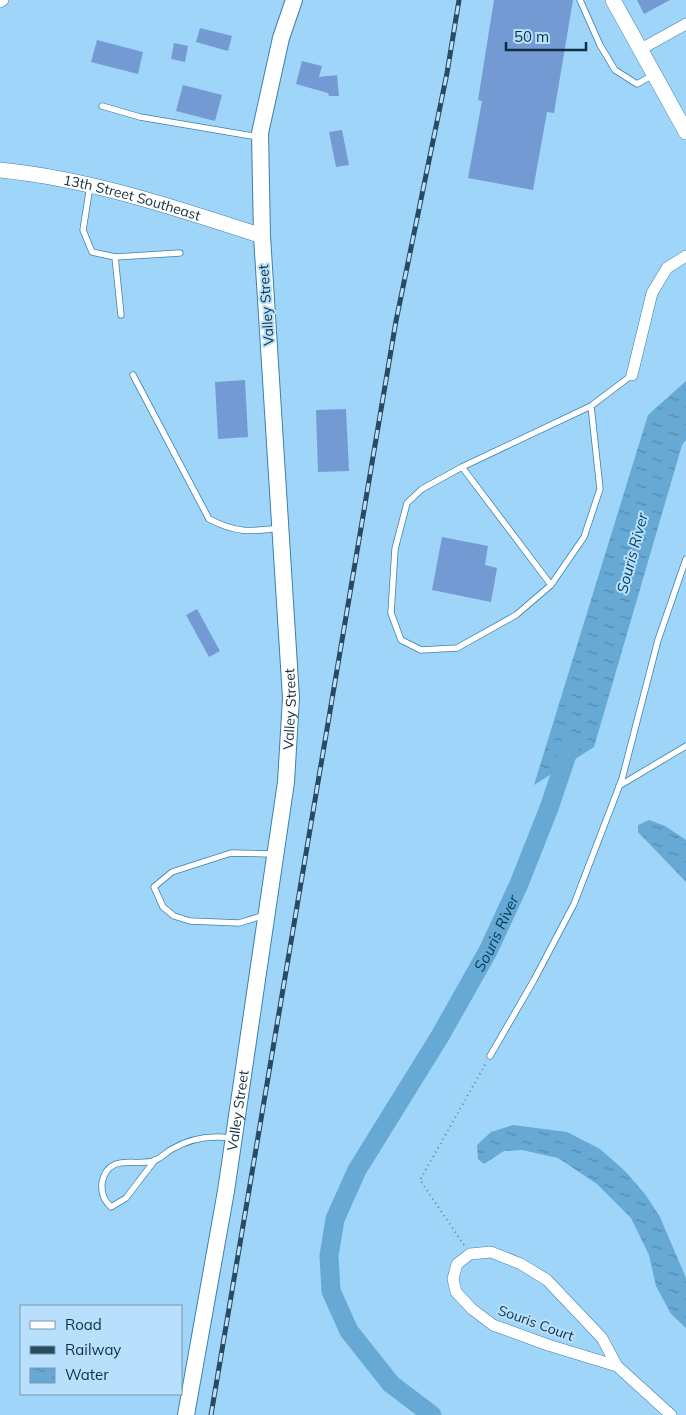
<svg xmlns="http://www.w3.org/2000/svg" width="686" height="1415" viewBox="0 0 686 1415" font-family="Mulish,sans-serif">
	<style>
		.water { fill: url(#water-ripples) }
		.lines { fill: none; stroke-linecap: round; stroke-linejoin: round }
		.river { stroke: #65a9d4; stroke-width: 19 }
		.building { fill: #749ad3 }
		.lane-casing { stroke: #3c80aa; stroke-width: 7 }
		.street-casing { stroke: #3c80aa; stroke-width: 12 }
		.secondary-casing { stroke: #3c80aa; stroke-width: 16 }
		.primary-casing { stroke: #3c80aa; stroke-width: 18 }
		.path { stroke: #5d87a2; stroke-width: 2; stroke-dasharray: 1 4; stroke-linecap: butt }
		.lane { stroke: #fff; stroke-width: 5.5 }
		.street { stroke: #fff; stroke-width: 11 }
		.secondary { stroke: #fff; stroke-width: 15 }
		.primary { stroke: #fff; stroke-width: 16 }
		.rail-casing { stroke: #2a4b5f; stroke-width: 5 }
		.rail { stroke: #b8e0fc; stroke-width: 3; stroke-dasharray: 9; stroke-linecap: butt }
		.labels { text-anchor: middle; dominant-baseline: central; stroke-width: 4; stroke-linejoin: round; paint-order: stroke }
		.street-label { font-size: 14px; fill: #122f40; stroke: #b8e0fc }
		.water-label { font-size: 15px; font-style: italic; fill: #003b58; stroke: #b8e0fc }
	</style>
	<defs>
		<pattern id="water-ripples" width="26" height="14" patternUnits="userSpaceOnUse" patternTransform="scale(1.25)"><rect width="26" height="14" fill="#65a9d4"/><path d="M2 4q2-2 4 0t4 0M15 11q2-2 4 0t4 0" fill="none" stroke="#528aad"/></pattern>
	</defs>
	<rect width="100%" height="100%" fill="#9fd5f9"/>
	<path class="water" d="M686,381V440L682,445L594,747L534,785L648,415Z
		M649,820L665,826L686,840V882L638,832V825Z
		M513,1125L567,1132L600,1149L625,1171L645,1194L660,1217L686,1278V1328L671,1314L656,1286L649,1255L631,1218L597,1184L558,1158L522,1150L504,1151L484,1164L478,1159L477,1145L491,1132Z"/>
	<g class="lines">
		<path class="river" id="s1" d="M432,1415L391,1384L349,1331L331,1291L329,1256L335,1219L357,1170L440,1036L488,951L519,884L549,808L571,743"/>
	</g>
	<path class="building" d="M494,0H573L554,113L547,112L533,190L468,178L482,101L478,100Z
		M637,0H670L644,14Z
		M200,28L232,36L228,51L196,42Z
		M97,40L143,52L138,74L91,62Z
		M174,43L188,46L185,62L171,59Z
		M302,61L322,66L319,77L337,75L339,96H329L328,93L296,84Z
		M183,85L222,95L215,121L176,111Z
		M342,130L349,165L336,167L329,132Z
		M245,380L248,437L218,439L215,382Z
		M346,409L349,471L318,472L316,410Z
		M442,537L488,546L485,565L497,568L491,602L432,590Z
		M197,609L220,651L209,657L186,615Z"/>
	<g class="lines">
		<defs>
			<path id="lane" d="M580,0L600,45L615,70L637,84L653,75
				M102,106L140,117L258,137
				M90,186L83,230L92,252L115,257L180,253
				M115,257L121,315
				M133,375L209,519C236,533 250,532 279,528
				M591,406L600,489L584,537L551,585L516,615L457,648L421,650L401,640L391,613L395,549L407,503L422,489L462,467L591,406L632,375
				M462,467L551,585
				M619,786L686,746
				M265,915L239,923L190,921L174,916L163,907L154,887L172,872L231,853L273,854
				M490,1056L534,980L574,904L622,779L658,640L686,559
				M155,1160L126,1198L111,1207C104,1200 101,1194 102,1183C108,1151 137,1168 156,1160C162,1157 167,1152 172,1149C191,1138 209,1135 231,1138"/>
			<path id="street" d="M0,2L3,0
				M641,49L686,24
				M632,375L652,293L667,268L686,256
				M617,1366L548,1345L493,1325L472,1309L456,1292L453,1279L457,1264L470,1254L491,1252L521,1264L547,1280L602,1338L617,1366L671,1415"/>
			<g id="secondary">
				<path d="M613,0L686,132"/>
				<path id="s2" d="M0,170C90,179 176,208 262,236"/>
			</g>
			<g id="primary">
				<path id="s3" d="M186,1415L226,1191L286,782L291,698L262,236L260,133L281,38L294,0"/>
			</g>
		</defs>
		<use href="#lane" class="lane-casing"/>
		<use href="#street" class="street-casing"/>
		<use href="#secondary" class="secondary-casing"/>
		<use href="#primary" class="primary-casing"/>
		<path class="path" d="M464,1245L420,1180L486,1063"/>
		<use href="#lane" class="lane"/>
		<use href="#street" class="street"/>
		<use href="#secondary" class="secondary"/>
		<use href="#primary" class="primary"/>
		<defs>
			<path id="rail" d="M211,1415L396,321L447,73L459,0"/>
		</defs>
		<use href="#rail" class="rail-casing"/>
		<use href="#rail" class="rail"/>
	</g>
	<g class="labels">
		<g class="street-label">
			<text stroke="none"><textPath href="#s2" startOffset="135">13th Street Southeast</textPath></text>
			<text transform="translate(266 305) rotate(-94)">Valley Street</text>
			<text stroke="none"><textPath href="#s3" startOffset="714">Valley Street</textPath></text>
			<text stroke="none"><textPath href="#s3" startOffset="309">Valley Street</textPath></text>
			<text transform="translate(536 1323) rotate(20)">Souris Court</text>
		</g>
		<g class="water-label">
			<text transform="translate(632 553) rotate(-75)">Souris River</text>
			<text stroke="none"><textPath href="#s1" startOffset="564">Souris River</textPath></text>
		</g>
	</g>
	<rect x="20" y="1305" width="162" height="90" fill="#b8e0fc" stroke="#7699b1"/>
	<rect x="30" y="1321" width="25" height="8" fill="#ffffff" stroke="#7699b1"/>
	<text x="65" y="1330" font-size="15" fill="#122f40">Road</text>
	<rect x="30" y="1346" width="25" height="8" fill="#2a4b5f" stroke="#7699b1"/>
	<text x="65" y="1355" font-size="15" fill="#122f40">Railway</text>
	<rect x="30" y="1368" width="25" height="15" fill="url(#water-ripples)" stroke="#7699b1"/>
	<text x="65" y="1380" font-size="15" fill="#122f40">Water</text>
	<path d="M506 42v8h80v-8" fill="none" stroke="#122f40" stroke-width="2.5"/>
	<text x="514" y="42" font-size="15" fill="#122f40" stroke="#b8e0fc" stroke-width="4" paint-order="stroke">50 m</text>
</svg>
